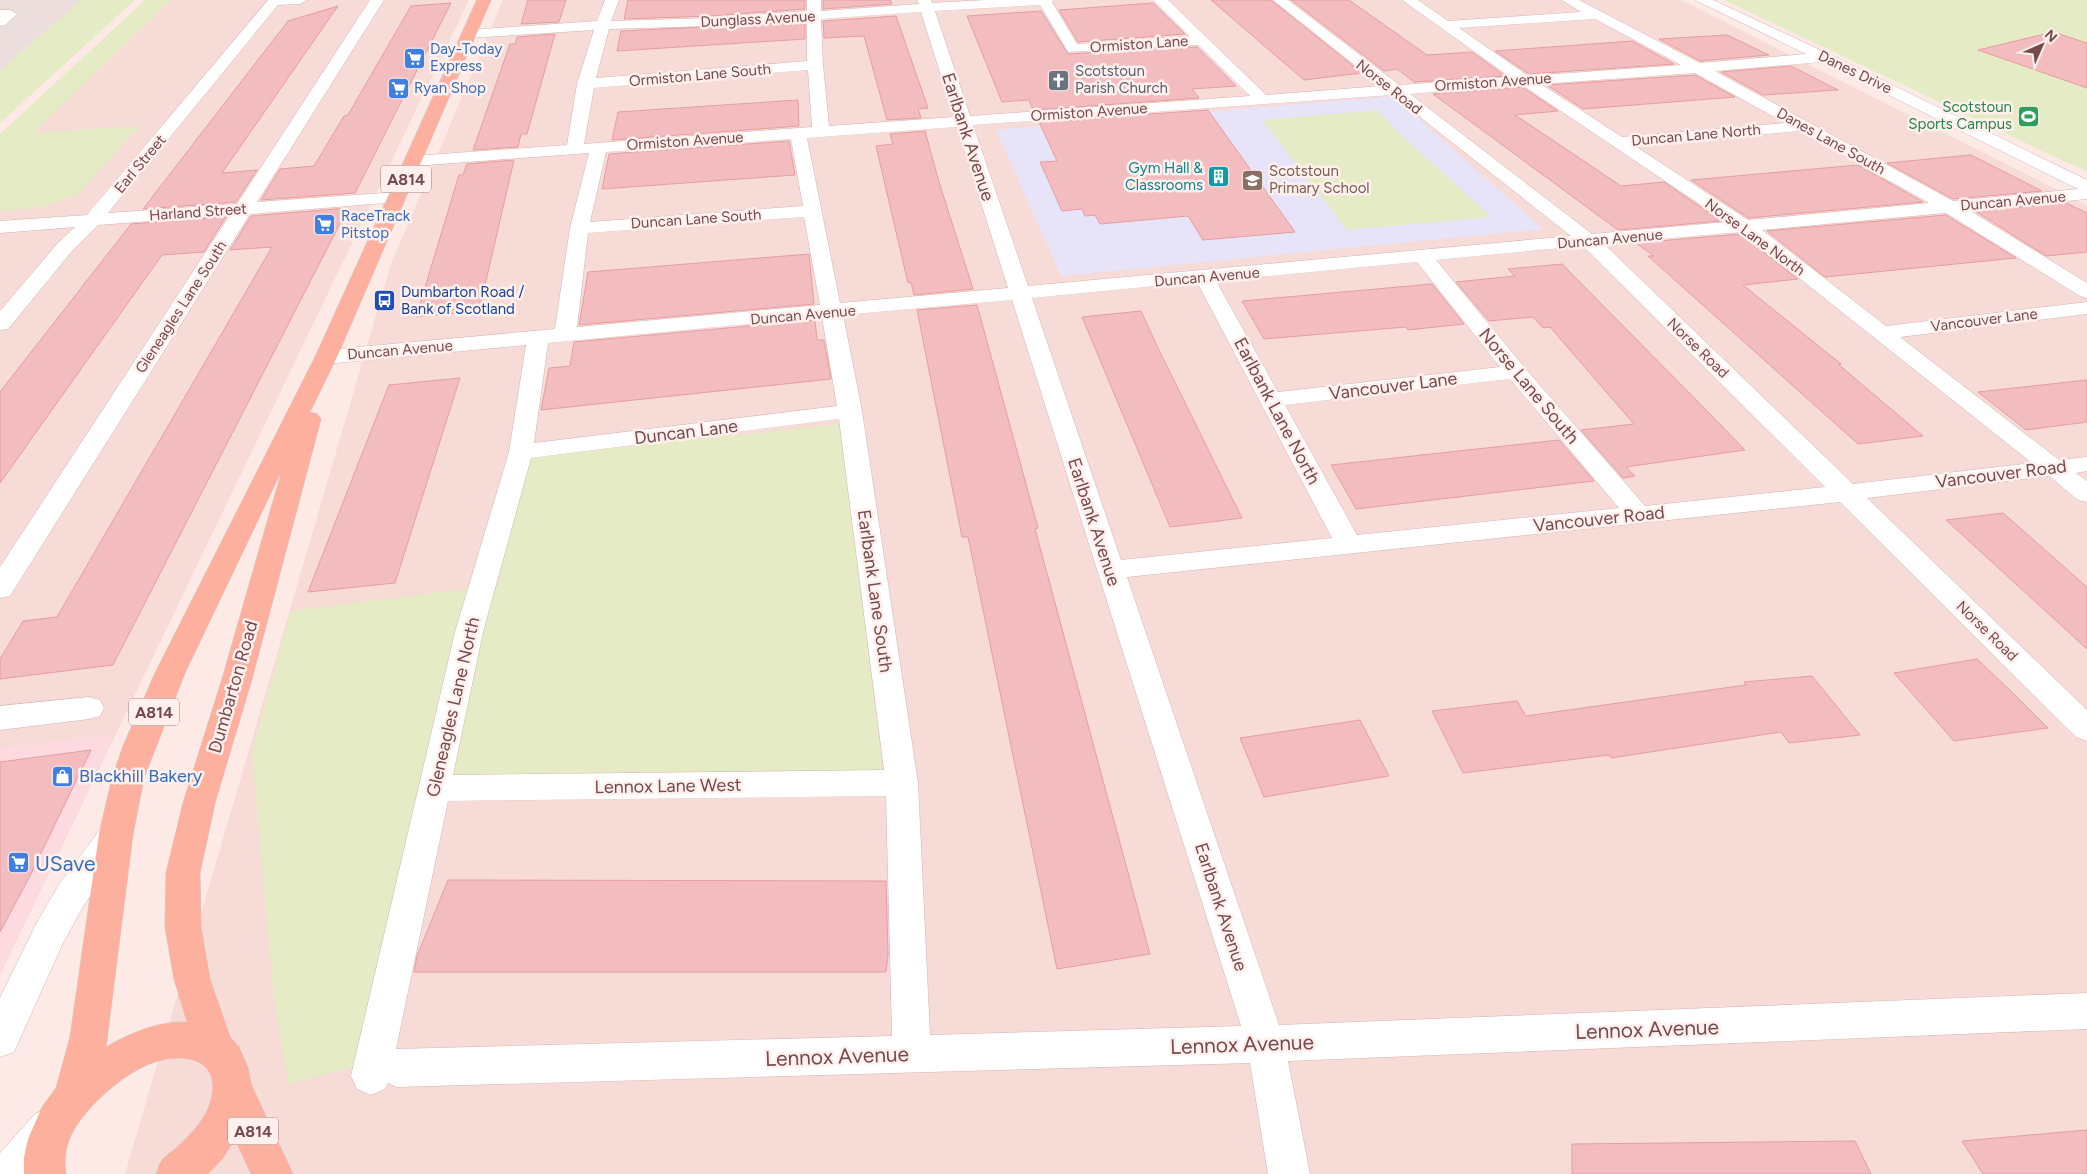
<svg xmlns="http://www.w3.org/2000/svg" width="2087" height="1174" viewBox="0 0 2087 1174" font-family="Figtree,sans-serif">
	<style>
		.residential { fill: #f7dbd7 }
		.commercial { fill: #fddadf }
		.industrial { fill: #ebdedd }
		.education { fill: #e7e3f9 }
		.green { fill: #e5ebc4 }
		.building { fill: #f3bdbf; stroke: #e69da1 }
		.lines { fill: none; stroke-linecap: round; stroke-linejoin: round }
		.minor-casing { stroke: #d4b3b2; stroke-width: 1 }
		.major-casing { stroke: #d6c9ca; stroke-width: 1 }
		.minor { fill: #fff; fill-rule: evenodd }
		.major { fill: #fdb09d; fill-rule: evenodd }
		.labels { text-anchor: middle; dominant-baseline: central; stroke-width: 5; stroke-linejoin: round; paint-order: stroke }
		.far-street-label { font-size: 15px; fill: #774a4d; stroke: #fff0ed }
		.far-shop-label { font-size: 15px; fill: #366cbe; stroke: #fff0ed; text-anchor: start }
		.far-worship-label { font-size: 15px; fill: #5b616d; stroke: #fff0ed; text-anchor: start }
		.far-leisure-label { font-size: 15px; fill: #27864d; stroke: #fff0ed; text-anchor: end }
		.far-culture-label { font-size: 15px; fill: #0d838f; stroke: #fff0ed; text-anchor: end }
		.far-education-label { font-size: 15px; fill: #785e54; stroke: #fff0ed; text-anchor: start }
		.far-transit-label { font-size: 15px; fill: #164399; stroke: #fff0ed; text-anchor: start }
		.shield { fill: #fff0ed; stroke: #a07c7d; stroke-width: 1 }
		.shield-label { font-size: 16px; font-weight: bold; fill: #774a4d }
		.street-label { font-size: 18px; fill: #774a4d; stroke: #fff0ed }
		.shop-label { font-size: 18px; fill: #366cbe; stroke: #fff0ed; text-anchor: start }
		.near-shop-label { font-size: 21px; fill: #366cbe; stroke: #fff0ed; text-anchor: start }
		.near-street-label { font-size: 21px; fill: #774a4d; stroke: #fff0ed }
	</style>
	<rect width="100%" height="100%" fill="#fdeae6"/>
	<path class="residential" d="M170,0H469L0,975V165Z
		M503,0H1681L2087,205V1174H125L391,264Z"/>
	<path class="commercial" d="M115,733L110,743L0,975V748Z"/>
	<path class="industrial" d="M0,0H81L0,71Z"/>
	<path class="education" d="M1393,96L1543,229L1061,276L996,130Z"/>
	<path class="green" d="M81,0H135L0,123V71Z
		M145,0H170L33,133L139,126L79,194L44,207L0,211V134Z
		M1724,0H2087V171L2057,158Z
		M1377,110L1400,134L1491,217L1347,230L1262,120Z
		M840,424L885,790L444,800L388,1058L288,1084L273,990L252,753L291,611L498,585L522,458Z"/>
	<path class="building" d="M528,0H566L559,22L521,24Z
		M628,0H805V9L710,16L624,19Z
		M823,0H890L892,4L823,9Z
		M1211,0H1271L1362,73L1304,80Z
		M1291,0H1349L1427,55L1472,52L1505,76L1414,82L1397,69L1384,71Z
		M451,3L355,193L261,200L280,169L314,166L344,116L348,115L411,6Z
		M1153,3L1185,34L1078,42L1059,10Z
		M338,6L222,173L257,170L236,202L143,209L288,21Z
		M1041,11L1068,54L1197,47L1236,86L1192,89L1199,98L1033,110L1029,100L1002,102L967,16Z
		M896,16L928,108L918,109L921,118L887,120L864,36L824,38L823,21Z
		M805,22V39L617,51L621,31Z
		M2053,32L2087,43V88L1978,50Z
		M555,34L527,134H521L518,147L473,150L510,44H515L517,37Z
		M1727,35L1769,55L1700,61L1659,39Z
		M1632,41L1674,64L1529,74L1495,51Z
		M1791,66L1838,90L1763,95L1721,72Z
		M1695,75L1735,97L1583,109L1547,85Z
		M1522,87L1558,111L1515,115L1621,186L1664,182L1721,221L1618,230L1433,94Z
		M798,100L799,126L612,140L618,112Z
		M1208,110L1295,232L1203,240L1188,216L1100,224L1095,215L1085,216L1082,209L1062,211L1040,162L1057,161L1039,122Z
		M925,131L939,182L973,289L914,295L911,282L908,283L876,146L893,144L890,134Z
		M789,141L795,175L602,189L609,154Z
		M1971,155L2042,191L1953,199L1887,163Z
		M514,160L479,311L416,317L459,175H463L467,164Z
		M1858,165L1923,202L1748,218L1691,180Z
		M2066,203L2087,213V252L2046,256L1975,211Z
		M348,208L113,665L0,679V659L23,621L57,617L272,247L230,250L251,216Z
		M1946,215L2016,258L1825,277L1767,231Z
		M226,217L204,252L162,255L0,483V392L131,224Z
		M1740,234L1798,279L1743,285L1841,364L1839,365L1923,436L1858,444L1648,256H1654L1636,243Z
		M809,254L814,304L579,325L588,272Z
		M1562,264L1712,416L1745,450L1626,467L1635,476L1623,478L1581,430L1634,424L1550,327L1543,328L1533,317L1489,321L1456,282L1515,276L1508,269Z
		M1432,284L1464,324L1408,330L1406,327L1264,339L1242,301Z
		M977,305L1038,528L1035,529L1150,954L1057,969L968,537H962L917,310Z
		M1141,311L1157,346L1242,518L1170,527L1082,317Z
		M815,320L817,340H824L831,379L541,410L549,368L570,366L574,342Z
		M460,378L395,583L308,592L389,385Z
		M2087,380V422L2026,430L1978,392Z
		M1559,440L1594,481L1356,509L1331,465Z
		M2003,513L2087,587V649L1946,520Z
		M1977,659L2013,693L2048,728L1954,741L1894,673Z
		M1812,676L1860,735L1789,743L1781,732L1611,758L1609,755L1463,773L1432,711L1517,701L1526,716L1746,685L1744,682Z
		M1360,720L1389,776L1264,797L1240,738Z
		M91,750L30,876L0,932V762Z
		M448,880L886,881L888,955L886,972H414L417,956Z
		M2087,1130V1174H1983L1962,1141Z
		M1855,1141L1871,1174H1572V1144Z"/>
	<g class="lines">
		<defs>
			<path id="minor" d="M268,0H307L300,4L278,5L108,213L237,204L370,0H384L257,202L397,192L403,193L406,197L403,201L397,202L250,214L10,596L0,598V567L230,215L98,225L72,251L8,329L0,330V311L58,243L75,227L0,233V221L87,215Z
				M605,0H619L611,21L710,18L807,11V0H821V11L919,4L917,0H931L932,3L985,0H1054L1052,2L1077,44L1189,36L1153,0H1168L1266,95L1381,86L1273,0H1288L1399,85L1510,77L1402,0H1418L1448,21L1581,12L1562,0H1579L1700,63L1806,54L1695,0H1713L1829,54L2087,180V199L1969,210L2087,283V298L2080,296L1946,213L1762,230L1886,326L2087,302V314L1900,337L2059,460L2087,457V471L2076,473L2087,481V502L2078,500L2049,476L1867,498L2087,710V741L2076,737L1840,502L1127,577L1279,1025L2087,993V1029L1288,1061L1310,1174H1268L1250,1063L397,1087L388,1083L385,1089L371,1095L357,1089L351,1076L455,632L509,452L526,345L326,364L318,362L315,357L318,352L326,350L555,329L570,228L589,153L414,166L408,165L405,161L408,157L414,156L567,145L577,84L594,30L469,38L462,34L469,30L597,21ZM1040,5L1068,52L1198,45L1250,96L970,116L935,11ZM921,12L954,117L829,126L823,65L821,19ZM1595,19L1681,65L1528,76L1459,28ZM807,20V61L596,78L609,29L710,26ZM1822,62L2078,189L1953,201L1715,71ZM808,70L812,127L584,144L594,88ZM1695,73L1785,123L1622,137L1541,84ZM1522,85L1726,222L1592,234L1410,94ZM1392,95L1571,236L1028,286L973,125ZM957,127L1008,288L840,303L807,138ZM1800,131L1929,203L1748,220L1635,146ZM791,139L803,206L590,222L606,152ZM804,217L820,305L577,327L588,233ZM1741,232L2032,463L1853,484L1604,244ZM1583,246L1825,487L1645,506L1524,367L1436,260ZM1417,262L1500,367L1278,392L1216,281ZM1197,282L1332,538L1121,560L1032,298ZM1012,300L1241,1026L930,1035L918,783L862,411L843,315ZM822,317L837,406L534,443L548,343ZM1510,379L1619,508L1357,535L1285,405ZM839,419L884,770L453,775L483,632L531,458ZM886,796L892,1036L396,1049L448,801Z
				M0,10H10L17,14L5,25L0,26Z
				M89,697L100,700L104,708L100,716L89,719L0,730V706Z
				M116,820L128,824L133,834L84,905L63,943L14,1052L0,1057V998L37,922L60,883L104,824Z
				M49,1108L63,1114L69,1128L63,1142L36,1174H0V1153L35,1114Z"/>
			<path id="major" d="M477,0H491L337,357L310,412L317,414L321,419L252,679L215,803L200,873L201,927L210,979L230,1037L239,1047L248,1068L251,1084L293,1174H251L235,1139L223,1158L208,1174H156C158,1170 159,1164 162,1160C165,1156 170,1153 174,1150C187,1138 203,1123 209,1106C225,1062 189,1051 155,1062C125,1071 80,1111 69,1140C65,1151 64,1163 66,1174H24V1157L28,1139L42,1107L56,1088L70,1037L99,834L112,778L123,746L155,673L315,357ZM282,470L222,679L183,803L166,873L165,927L174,979L187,1022C158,1021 130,1033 106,1047L133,834L144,778L185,673Z"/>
		</defs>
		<use href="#minor" class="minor-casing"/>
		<use href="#major" class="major-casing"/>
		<use href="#minor" class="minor"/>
		<use href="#major" class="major"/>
	</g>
	<defs>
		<symbol id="supermarket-square" viewBox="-11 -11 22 22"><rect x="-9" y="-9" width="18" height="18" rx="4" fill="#3f7fe0" stroke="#fff0ed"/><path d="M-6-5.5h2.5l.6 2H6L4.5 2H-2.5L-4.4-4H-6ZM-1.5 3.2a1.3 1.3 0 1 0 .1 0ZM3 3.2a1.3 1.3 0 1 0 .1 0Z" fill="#fff"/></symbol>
		<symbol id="church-square" viewBox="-11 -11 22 22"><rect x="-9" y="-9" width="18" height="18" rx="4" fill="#6b7280" stroke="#fff0ed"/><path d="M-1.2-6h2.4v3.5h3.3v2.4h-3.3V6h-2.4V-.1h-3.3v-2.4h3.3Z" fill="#fff"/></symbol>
		<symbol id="stadium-square" viewBox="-11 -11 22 22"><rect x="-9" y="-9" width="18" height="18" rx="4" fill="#2e9e5b" stroke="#fff0ed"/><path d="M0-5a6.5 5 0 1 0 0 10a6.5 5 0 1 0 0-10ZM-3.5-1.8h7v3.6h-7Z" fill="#fff"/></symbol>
		<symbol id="building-square" viewBox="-11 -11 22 22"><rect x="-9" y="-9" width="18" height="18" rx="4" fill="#0f9aa8" stroke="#fff0ed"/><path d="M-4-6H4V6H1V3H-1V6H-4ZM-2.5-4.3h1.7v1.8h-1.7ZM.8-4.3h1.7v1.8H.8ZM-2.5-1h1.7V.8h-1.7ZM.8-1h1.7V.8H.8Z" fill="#fff"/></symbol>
		<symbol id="school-square" viewBox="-11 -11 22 22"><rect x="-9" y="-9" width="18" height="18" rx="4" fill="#8d6e63" stroke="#fff0ed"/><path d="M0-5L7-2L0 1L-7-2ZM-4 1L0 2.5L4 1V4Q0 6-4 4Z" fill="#fff"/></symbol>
		<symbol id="bus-square" viewBox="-11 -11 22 22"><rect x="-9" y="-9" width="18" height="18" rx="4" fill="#1a4fb4" stroke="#fff0ed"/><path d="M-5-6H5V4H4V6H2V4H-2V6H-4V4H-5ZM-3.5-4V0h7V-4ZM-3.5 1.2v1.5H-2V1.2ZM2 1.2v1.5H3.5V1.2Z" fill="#fff"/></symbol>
		<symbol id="shop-square" viewBox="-11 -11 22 22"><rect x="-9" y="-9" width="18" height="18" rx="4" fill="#3f7fe0" stroke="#fff0ed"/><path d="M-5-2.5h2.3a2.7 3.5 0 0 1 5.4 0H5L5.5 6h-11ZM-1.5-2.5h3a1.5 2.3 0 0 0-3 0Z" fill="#fff"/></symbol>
	</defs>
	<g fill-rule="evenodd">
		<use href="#supermarket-square" x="402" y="46" width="25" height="25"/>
		<use href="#church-square" x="1046" y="68" width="25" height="25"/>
		<use href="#supermarket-square" x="386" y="76" width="25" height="25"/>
		<use href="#stadium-square" x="2016" y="104" width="25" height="25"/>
		<use href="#building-square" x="1206" y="164" width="25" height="25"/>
		<use href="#school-square" x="1240" y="168" width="25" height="25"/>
		<use href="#supermarket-square" x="312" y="212" width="25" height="25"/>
		<use href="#bus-square" x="372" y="288" width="25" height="25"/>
		<use href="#shop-square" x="50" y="764" width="25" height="25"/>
		<use href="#supermarket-square" x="6" y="850" width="25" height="25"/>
	</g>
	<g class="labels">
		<g class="far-street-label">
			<text transform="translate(758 19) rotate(-3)">Dunglass Avenue</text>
			<text transform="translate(1139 44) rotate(-4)">Ormiston Lane</text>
			<text transform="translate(1855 72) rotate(26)">Danes Drive</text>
			<text transform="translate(700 75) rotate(-5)">Ormiston Lane South</text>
			<text transform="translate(1493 82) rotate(-4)">Ormiston Avenue</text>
			<text transform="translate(1389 87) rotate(38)">Norse Road</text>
			<text transform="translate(1089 112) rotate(-4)">Ormiston Avenue</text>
			<text transform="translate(1696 135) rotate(-5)">Duncan Lane North</text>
			<text transform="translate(685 141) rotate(-4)">Ormiston Avenue</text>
			<text transform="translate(1831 141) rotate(29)">Danes Lane South</text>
			<text transform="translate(140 164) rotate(-50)">Earl Street</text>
			<text transform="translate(2013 201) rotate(-5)">Duncan Avenue</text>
			<text transform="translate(198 212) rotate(-4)">Harland Street</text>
			<text transform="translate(696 219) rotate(-4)">Duncan Lane South</text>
			<text transform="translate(1755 237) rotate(36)">Norse Lane North</text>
			<text transform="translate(1610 239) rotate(-5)">Duncan Avenue</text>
			<text transform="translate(1207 277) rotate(-5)">Duncan Avenue</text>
			<text transform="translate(181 307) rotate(-57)">Gleneagles Lane South</text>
			<text transform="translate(803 315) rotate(-5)">Duncan Avenue</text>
			<text transform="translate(1984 320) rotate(-7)">Vancouver Lane</text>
			<text transform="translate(1698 348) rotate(44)">Norse Road</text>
			<text transform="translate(400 350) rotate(-5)">Duncan Avenue</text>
			<text transform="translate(1987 631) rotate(44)">Norse Road</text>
		</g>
		<g class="far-shop-label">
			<text x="430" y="49">Day-Today<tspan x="430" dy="17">Express</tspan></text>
			<text x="414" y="88">Ryan Shop</text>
			<text x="341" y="216">RaceTrack<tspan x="341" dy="17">Pitstop</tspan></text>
		</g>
		<g class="far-worship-label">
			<text x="1075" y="71">Scotstoun<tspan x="1075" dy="17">Parish Church</tspan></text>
		</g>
		<g class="far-leisure-label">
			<text x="2012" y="107">Scotstoun<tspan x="2012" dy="17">Sports Campus</tspan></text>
		</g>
		<g class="far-culture-label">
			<text x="1203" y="168">Gym Hall &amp;<tspan x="1203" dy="17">Classrooms</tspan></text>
		</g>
		<g class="far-education-label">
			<text x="1269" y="171">Scotstoun<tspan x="1269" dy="17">Primary School</tspan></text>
		</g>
		<g class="far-transit-label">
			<text x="401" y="292">Dumbarton Road /<tspan x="401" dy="17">Bank of Scotland</tspan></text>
		</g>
		<g class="shield">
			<rect x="381" y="165.5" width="50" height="27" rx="4"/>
			<rect x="129" y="698.5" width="50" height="27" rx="4"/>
			<rect x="228" y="1117.5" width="50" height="27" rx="4"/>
		</g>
		<g class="shield-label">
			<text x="406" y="179">A814</text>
			<text x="154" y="712">A814</text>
			<text x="253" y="1131">A814</text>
		</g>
		<g class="street-label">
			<text transform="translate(968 137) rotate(72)">Earlbank Avenue</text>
			<text transform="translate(1393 386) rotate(-7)">Vancouver Lane</text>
			<text transform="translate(1529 386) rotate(50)">Norse Lane South</text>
			<text transform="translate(1277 411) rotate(62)">Earlbank Lane North</text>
			<text transform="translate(686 432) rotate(-7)">Duncan Lane</text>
			<text transform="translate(2001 474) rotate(-7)">Vancouver Road</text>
			<text transform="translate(1599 519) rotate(-6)">Vancouver Road</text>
			<text transform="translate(1094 522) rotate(72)">Earlbank Avenue</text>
			<text transform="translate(875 591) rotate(82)">Earlbank Lane South</text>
			<text transform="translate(233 687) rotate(-74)">Dumbarton Road</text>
			<text transform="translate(453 707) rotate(-77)">Gleneagles Lane North</text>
			<text transform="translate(668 786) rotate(-1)">Lennox Lane West</text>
			<text transform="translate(1221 907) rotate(72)">Earlbank Avenue</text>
		</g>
		<g class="shop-label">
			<text x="79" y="776">Blackhill Bakery</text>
		</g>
		<g class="near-shop-label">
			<text x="35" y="863">USave</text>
		</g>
		<g class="near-street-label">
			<text transform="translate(1647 1029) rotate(-2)">Lennox Avenue</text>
			<text transform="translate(1242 1044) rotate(-2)">Lennox Avenue</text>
			<text transform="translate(837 1056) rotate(-2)">Lennox Avenue</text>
		</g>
	</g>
	<g transform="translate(2042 45) rotate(45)" stroke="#fff0ed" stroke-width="4" paint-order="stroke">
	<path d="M0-4L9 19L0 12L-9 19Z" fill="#774a4d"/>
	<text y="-8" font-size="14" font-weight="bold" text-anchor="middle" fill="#774a4d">N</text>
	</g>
</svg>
